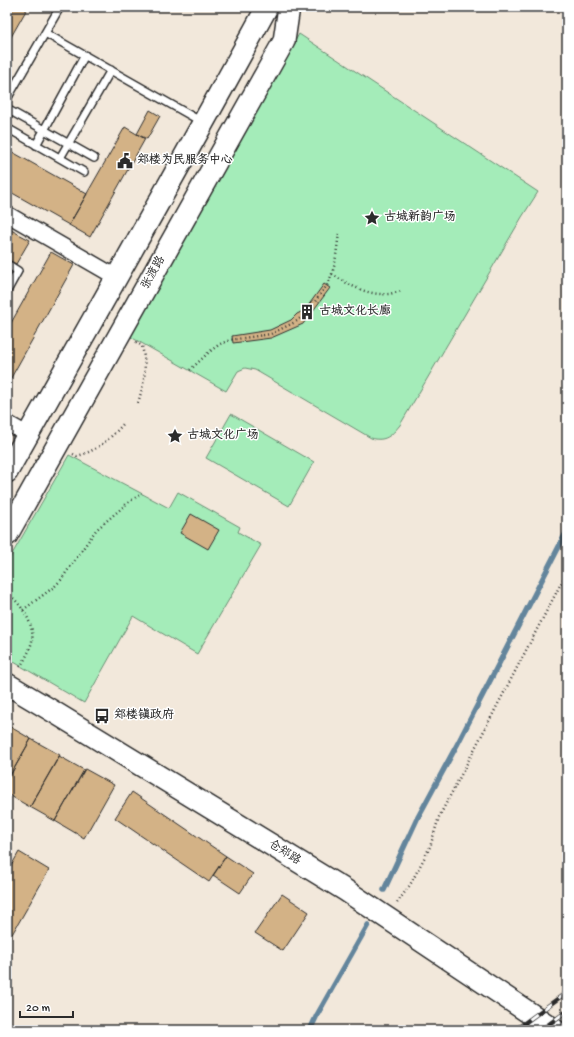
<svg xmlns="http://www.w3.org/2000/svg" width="574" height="1037" viewBox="0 0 574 1037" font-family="'Gochi Hand','LXGW WenKai TC',sans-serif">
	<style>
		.green { fill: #a4ecb9; stroke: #688c72 }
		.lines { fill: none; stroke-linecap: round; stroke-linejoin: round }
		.stream { stroke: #64859c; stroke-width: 5.5 }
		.building { fill: #d3b286; stroke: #2b2b2b }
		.lane-casing { stroke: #2b2b2b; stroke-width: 10 }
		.street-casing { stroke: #2b2b2b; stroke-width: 18 }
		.secondary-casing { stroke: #2b2b2b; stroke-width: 24 }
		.path { stroke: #2b2b2b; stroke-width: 2.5; stroke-dasharray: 1 3; stroke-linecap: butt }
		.lane { stroke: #fff; stroke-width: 7 }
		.street { stroke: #fff; stroke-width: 15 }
		.secondary { stroke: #fff; stroke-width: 21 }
		.rail-casing { stroke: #2b2b2b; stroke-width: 4.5 }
		.rail { stroke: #fff; stroke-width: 3; stroke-dasharray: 9; stroke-linecap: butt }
		.labels { text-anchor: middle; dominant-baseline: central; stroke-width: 3; stroke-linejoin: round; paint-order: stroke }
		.poi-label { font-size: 12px; font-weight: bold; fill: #2b2b2b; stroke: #fff; text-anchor: start }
		.street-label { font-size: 12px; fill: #2b2b2b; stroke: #fff }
	</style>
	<rect width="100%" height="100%" fill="#f2e8db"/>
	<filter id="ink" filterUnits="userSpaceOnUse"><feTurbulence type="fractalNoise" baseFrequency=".025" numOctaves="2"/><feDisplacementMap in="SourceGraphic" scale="8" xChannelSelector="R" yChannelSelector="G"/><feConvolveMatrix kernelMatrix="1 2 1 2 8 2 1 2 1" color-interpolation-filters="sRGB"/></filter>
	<g filter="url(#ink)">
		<path class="green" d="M299,34L538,192L522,217L400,425C391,436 385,442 371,438L255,370L245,368L238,371L226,391L129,336Z
			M231,414L314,462L289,506L206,458Z
			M69,455L169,508L178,492L240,527L238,532L261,545L197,654L133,616L84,703L7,658V563Z"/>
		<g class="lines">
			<path class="stream" d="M384,890L417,819L458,743L567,531
				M310,1030L317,1015L368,925"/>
		</g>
		<path class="building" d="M7,7H28L7,44Z
			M150,110L160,116L147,139L137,134Z
			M125,127L145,139L90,237L69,225Z
			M7,149L87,194L69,225L7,190Z
			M7,228L30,240L16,264L7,259Z
			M51,252L74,265L7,385V330Z
			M324,284L330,288L303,324L271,338L233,343L232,336L270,330L291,320L297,314L305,310Z
			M191,514L219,530L208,549L180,533Z
			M7,725L31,739L7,781Z
			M31,739L60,755L30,807L7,794V781Z
			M59,756L84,770L55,821L30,807Z
			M85,769L114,785L84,838L55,821Z
			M132,792L226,856L209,882L115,818Z
			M19,852L49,870L7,943V873Z
			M226,856L253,874L240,893L213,875Z
			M282,894L309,912L283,951L255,933Z"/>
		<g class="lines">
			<defs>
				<path id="lane" d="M45,33L202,122
					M7,99L60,7
					M7,109L94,158
					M7,128L84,172
					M36,145L85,55
					M60,158L111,70
					M7,264L18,271L7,291"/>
				<path id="street" d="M7,214L116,277
					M7,423L28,435"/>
				<path id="secondary" d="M7,472C94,317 182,163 267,7
					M7,535L284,41L289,7
					M7,684L49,709L345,890L555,1030"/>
			</defs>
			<use href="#lane" class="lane-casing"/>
			<use href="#street" class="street-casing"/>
			<use href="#secondary" class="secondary-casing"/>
			<path class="path" d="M332,274C349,285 368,296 389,294C393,293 398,292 402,291
				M136,342L142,346C147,369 145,380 138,403
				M190,370L209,352L220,344L230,340L271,334L297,321L308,311L328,284L332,274L335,263L339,233
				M73,454L77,456C97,451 111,438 124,423
				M7,593C20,602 35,624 32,641C30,651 24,661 19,669
				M23,610L54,587L61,580L96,530L130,501L142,494
				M397,903L410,885L430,847L439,817L567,572"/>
			<use href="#lane" class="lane"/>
			<use href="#street" class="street"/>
			<use href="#secondary" class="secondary"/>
			<defs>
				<path id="rail" d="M515,1030L567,992
					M541,1030L567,1011"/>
			</defs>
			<use href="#rail" class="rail-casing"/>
			<use href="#rail" class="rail"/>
		</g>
	</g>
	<defs>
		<symbol id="civic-bare" viewBox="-9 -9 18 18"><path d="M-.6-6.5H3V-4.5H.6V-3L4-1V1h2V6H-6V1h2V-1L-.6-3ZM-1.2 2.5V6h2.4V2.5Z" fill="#2b2b2b" stroke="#fff" stroke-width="2.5" paint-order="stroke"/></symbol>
		<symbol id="sight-bare" viewBox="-9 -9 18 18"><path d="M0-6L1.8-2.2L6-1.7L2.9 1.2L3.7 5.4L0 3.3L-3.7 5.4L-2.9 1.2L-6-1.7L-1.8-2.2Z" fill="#2b2b2b" stroke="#fff" stroke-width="2.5" paint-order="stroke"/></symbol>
		<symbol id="building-bare" viewBox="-9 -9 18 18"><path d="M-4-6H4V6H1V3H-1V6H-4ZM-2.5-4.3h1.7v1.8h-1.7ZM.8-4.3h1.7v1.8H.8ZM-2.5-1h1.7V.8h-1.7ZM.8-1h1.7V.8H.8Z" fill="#2b2b2b" stroke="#fff" stroke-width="2.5" paint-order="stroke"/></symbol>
		<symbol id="bus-bare" viewBox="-9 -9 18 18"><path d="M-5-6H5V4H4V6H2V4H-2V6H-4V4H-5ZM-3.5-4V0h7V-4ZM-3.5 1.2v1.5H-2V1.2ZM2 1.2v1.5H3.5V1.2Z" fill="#2b2b2b" stroke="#fff" stroke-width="2.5" paint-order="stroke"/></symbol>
	</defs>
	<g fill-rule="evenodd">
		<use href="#civic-bare" x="114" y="150" width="22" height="22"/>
		<use href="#sight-bare" x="361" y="207" width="22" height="22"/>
		<use href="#building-bare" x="296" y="301" width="22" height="22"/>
		<use href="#sight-bare" x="164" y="425" width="22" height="22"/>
		<use href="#bus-bare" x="91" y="705" width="22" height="22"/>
	</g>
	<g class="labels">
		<g class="poi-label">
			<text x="137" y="161">郑楼为民服务中心</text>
			<text x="384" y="218">古城新韵广场</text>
			<text x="319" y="312">古城文化长廊</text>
			<text x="187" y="436">古城文化广场</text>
			<text x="114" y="716">郑楼镇政府</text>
		</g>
		<g class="street-label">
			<text transform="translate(154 273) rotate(-61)">张渡路</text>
			<text transform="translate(284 853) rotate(32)">仓郑路</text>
		</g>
	</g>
	<rect width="574" height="1037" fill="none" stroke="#fff" stroke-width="24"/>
	<rect x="12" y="12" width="550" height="1013" fill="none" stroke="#2b2b2b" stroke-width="1.5" filter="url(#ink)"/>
	<path d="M20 1011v6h53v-6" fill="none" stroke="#2b2b2b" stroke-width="2"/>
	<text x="26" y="1011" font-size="12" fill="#2b2b2b" stroke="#ffffff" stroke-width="3" paint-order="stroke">20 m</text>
</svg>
